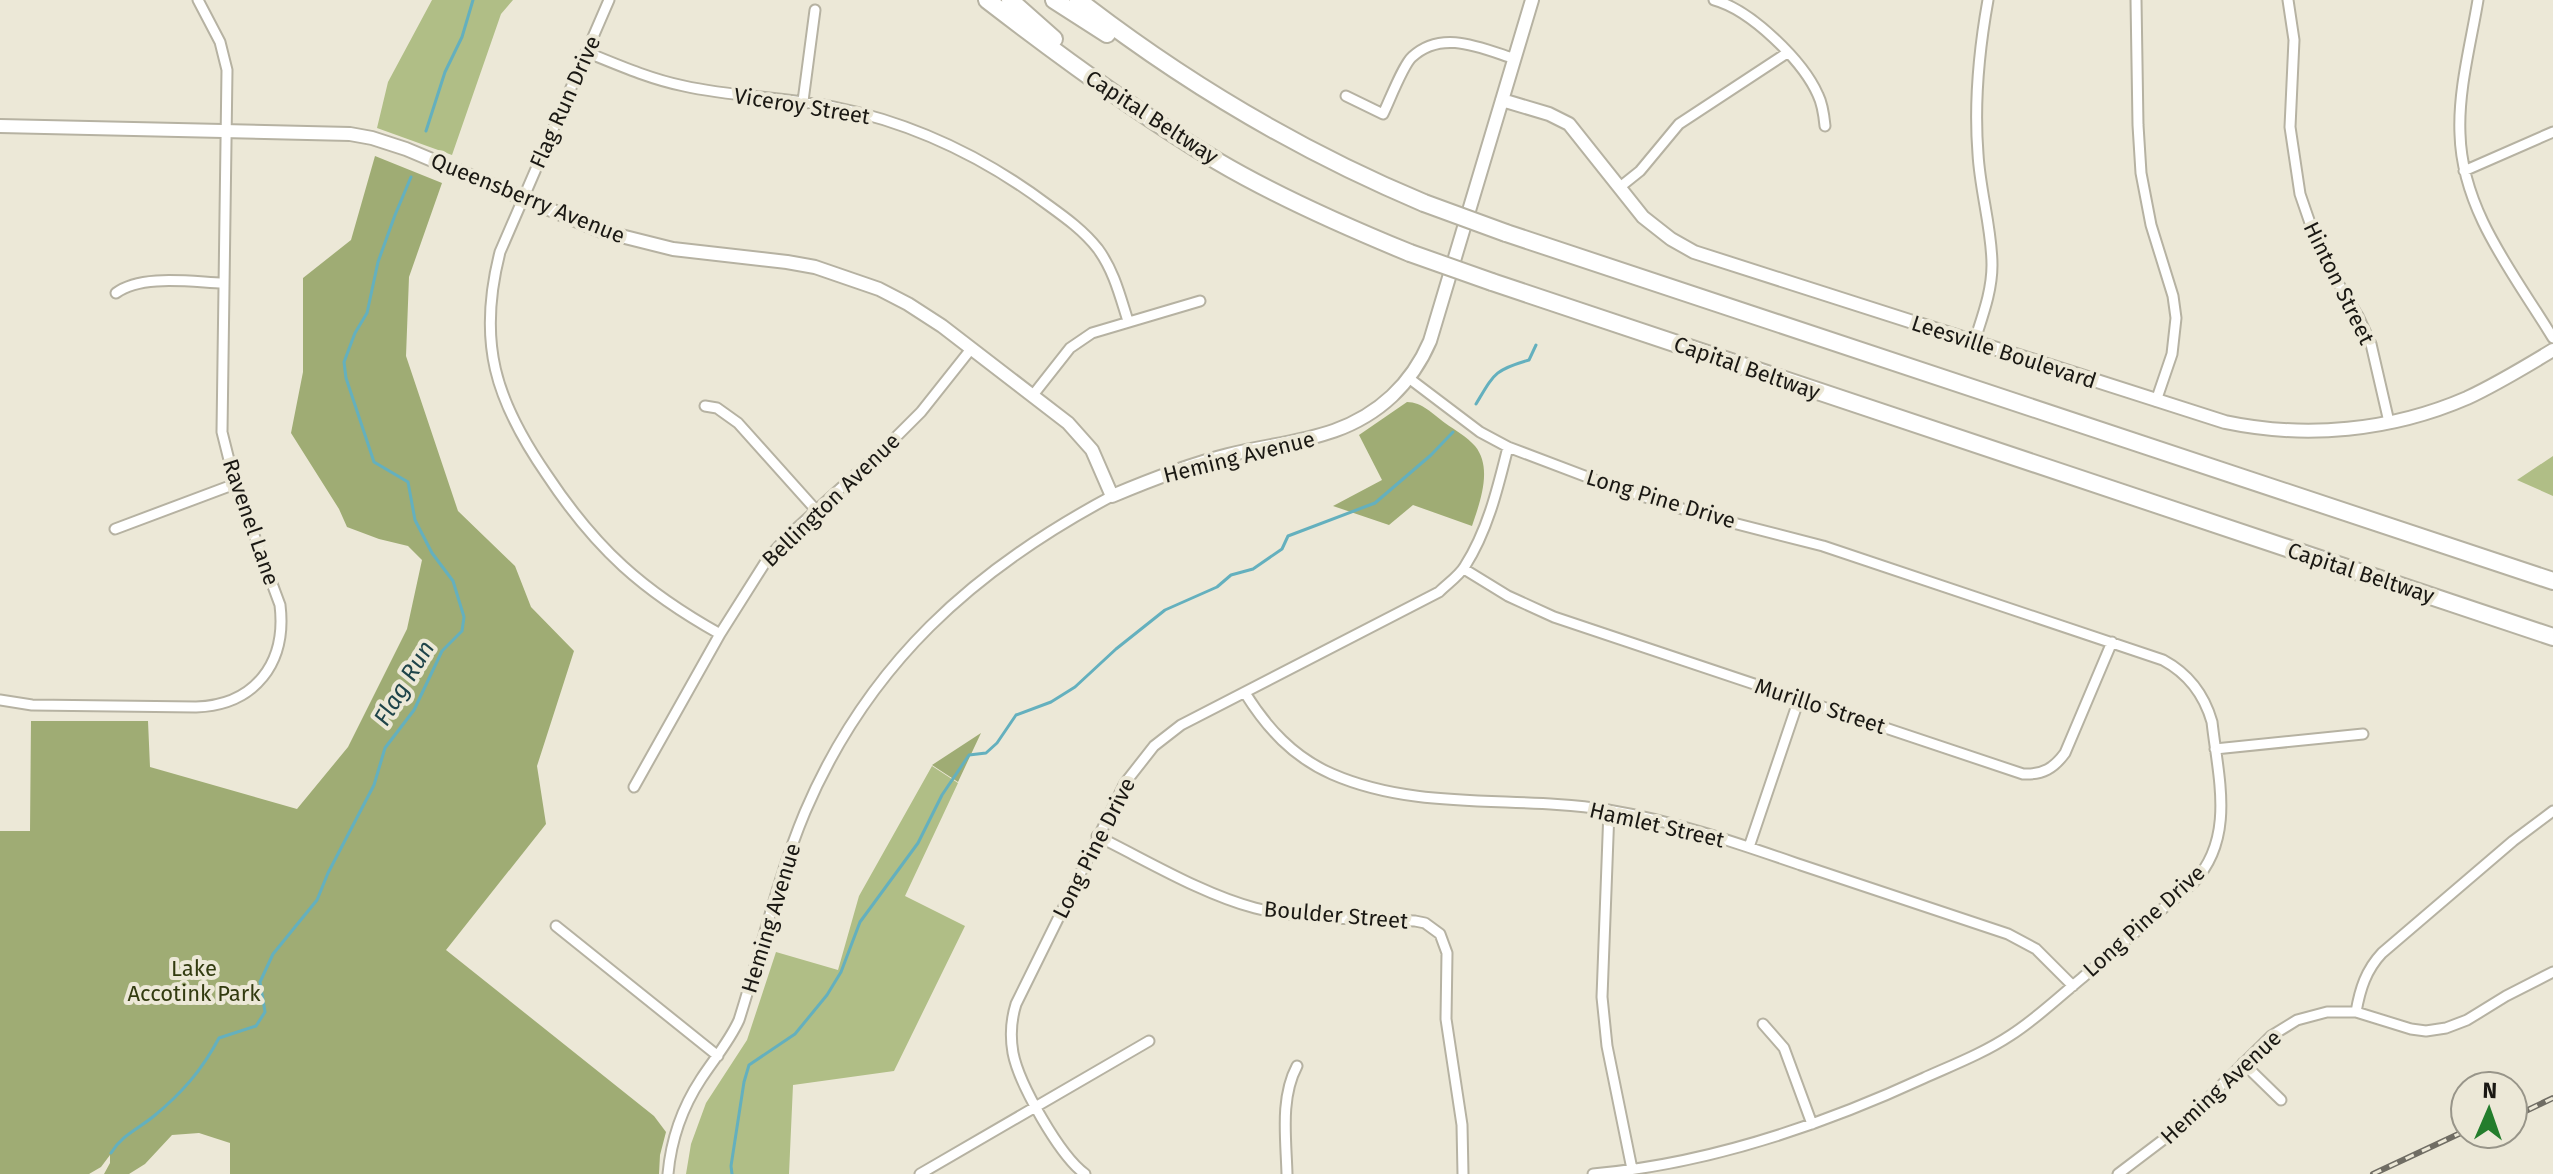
<svg xmlns="http://www.w3.org/2000/svg" width="2553" height="1174" viewBox="0 0 2553 1174" font-family="'Fira Sans',sans-serif">
	<style>
		.green { fill: #b0be86 }
		.forest { fill: #9fac74 }
		.lines { fill: none; stroke-linecap: round; stroke-linejoin: round }
		.stream { stroke: #64b0be; stroke-width: 3 }
		.street-casing { stroke: #b6b2a2; stroke-width: 13 }
		.secondary-casing { stroke: #b6b2a2; stroke-width: 16 }
		.highway-casing { stroke: #b6b2a2; stroke-width: 20 }
		.street { stroke: #fff; stroke-width: 9 }
		.secondary { stroke: #fff; stroke-width: 12 }
		.highway { stroke: #fff; stroke-width: 16 }
		.rail-casing { stroke: #706d64; stroke-width: 6 }
		.rail { stroke: #ece8d7; stroke-width: 3; stroke-dasharray: 9; stroke-linecap: butt }
		.highway-bridge-casing { stroke: #b6b2a2; stroke-width: 20; stroke-linecap: butt }
		.highway-bridge { stroke: #fff; stroke-width: 16 }
		.labels { text-anchor: middle; dominant-baseline: central; stroke-width: 8; stroke-linejoin: round; paint-order: stroke }
		.street-label { font-size: 22px; fill: #1a1813; stroke: #ece8d7 }
		.park-label { font-size: 22px; fill: #323b10; stroke: #ece8d7 }
		.water-label { font-size: 24px; font-style: italic; fill: #1f444a; stroke: #ece8d7 }
	</style>
	<rect width="100%" height="100%" fill="#ece8d7"/>
	<path class="green" d="M432,0H513L501,14L452,155L377,128L388,82Z
		M2553,456V496L2517,480Z
		M932,766L958,783L905,896L965,926L894,1071L793,1085L789,1174H686L691,1144L706,1103L747,1040L776,952L838,970L859,896Z"/>
	<path class="forest" d="M375,156L442,183L409,277L406,356L458,511L515,566L531,607L574,651L537,766L546,824L446,950L654,1116L666,1132L660,1155L659,1174H230V1143L199,1133L172,1135L145,1164L129,1174H104L110,1163V1155L101,1167L89,1174H0V831H30L31,721H148L150,767L297,809L348,747L407,629L422,560L408,546L379,539L347,527L339,509L291,433L303,372V278L351,240Z
		M1407,402C1422,402 1433,414 1445,423C1455,430 1467,437 1475,446C1493,468 1480,502 1472,526L1413,505L1389,525L1333,506L1382,480L1359,435Z
		M981,733L958,782L932,765Z"/>
	<g class="lines">
		<path class="stream" d="M426,131L445,72L462,37L473,0
			M1476,404C1494,374 1494,370 1529,360L1536,345
			M111,1153C122,1135 138,1129 154,1116C182,1093 202,1070 219,1038L256,1026L265,1012L260,982L273,954L317,900L328,873L374,785L385,748L414,710L442,651L462,631L464,617L453,581L432,553L415,520L408,482L374,462L346,378L344,362L355,333L367,313L378,262L395,215L411,177
			M732,1174L731,1166L744,1082L749,1065L795,1034L827,995L841,972L860,922L918,843L942,795L969,755L986,753L997,743L1016,715L1051,702L1075,687L1116,649L1165,610L1217,587L1231,575L1253,569L1282,549L1288,536L1375,503L1431,455L1453,432"/>
		<defs>
			<path id="street" d="M609,0L500,252C477,342 495,400 547,475C596,549 643,591 720,634
				M1714,0C1751,10 1803,61 1818,95C1823,105 1824,116 1825,126
				M2136,0L2138,125L2141,173L2151,225L2173,296L2176,318L2172,354L2156,401
				M2288,0L2294,40L2290,127L2300,194L2321,255L2358,316L2371,344L2389,422
				M2478,0C2471,43 2458,90 2460,134C2462,211 2514,274 2553,338
				M586,52C618,65 650,79 684,86C733,97 785,97 834,107C913,123 984,157 1048,205C1066,218 1084,231 1098,249C1114,271 1120,296 1128,321
				M1346,96L1383,114C1389,102 1403,65 1412,57C1442,29 1481,48 1515,59
				M803,101L815,10
				M2464,171L2553,132
				M1620,187L1640,171L1679,124L1787,53
				M116,293C141,274 192,282 223,283
				M1974,343C1982,317 1992,292 1992,265C1992,229 1980,191 1978,154C1974,103 1979,50 1988,0
				M1410,379L1480,432L1508,447L1611,486L1698,514L1823,546L2163,660C2189,674 2204,694 2212,722C2218,777 2236,838 2193,883C2156,914 2119,946 2082,978C2059,997 2036,1019 2011,1035C1984,1053 1953,1065 1924,1078C1820,1126 1708,1164 1593,1174
				M1033,395L1070,348L1092,333L1200,301
				M705,406L717,408L738,423L816,510
				M115,529L235,484
				M1464,569L1508,596L1554,617L2023,774C2043,775 2054,768 2065,753L2112,642
				M1245,693C1267,728 1293,757 1332,774C1419,812 1517,795 1608,810C1674,821 1737,843 1801,865C1870,888 1939,911 2008,934L2036,949L2073,986
				M0,700L32,705L196,707C255,705 287,663 280,605L235,484L222,432L227,70L220,42L198,0
				M2215,749L2363,734
				M634,787L720,634L768,558L788,536L886,447L921,412L971,349
				M1609,810L1602,997L1607,1046L1632,1169
				M1097,836C1146,860 1202,894 1255,908C1305,921 1362,918 1415,921L1425,923L1440,934L1447,953L1446,1019L1462,1125L1463,1174
				M1749,847L1799,699
				M556,926L718,1056
				M2356,1012C2360,989 2366,970 2382,953L2513,841L2553,811
				M1763,1024L1784,1048L1812,1124
				M2243,1063L2281,1100
				M668,1174C671,1140 682,1108 701,1079C714,1059 729,1042 739,1020C761,951 777,879 805,812C868,664 973,570 1112,496
				M920,1174L1149,1041
				M1085,1174C1060,1156 1019,1084 1013,1053C1010,1036 1011,1020 1016,1004L1125,783L1154,746L1181,725L1439,592C1447,584 1459,576 1465,566C1488,530 1498,487 1508,447
				M1287,1174C1286,1138 1280,1098 1297,1066
				M2118,1174L2176,1130L2271,1036L2297,1020L2327,1012H2356L2411,1029L2426,1031L2446,1028L2467,1020L2506,996L2553,972"/>
			<path id="secondary" d="M1502,100L1549,114L1569,124L1643,217L1671,239L1694,252L2225,422C2306,439 2391,431 2467,398C2497,384 2525,367 2553,350
				M0,126L350,134L372,138L406,149L601,231L673,249L787,262L815,267L879,289L908,304L942,326L1068,423L1092,450L1112,496C1150,480 1188,465 1228,455C1288,440 1344,441 1392,396C1409,380 1421,362 1430,341L1532,0"/>
			<path id="highway" d="M987,0C1061,57 1137,113 1217,161C1278,197 1344,226 1410,253
				M1010,0L1054,39
				M1054,0L1107,34
				M1078,0C1184,82 1300,151 1424,203
				M1506,233L2553,581
				M1492,282L2553,637"/>
		</defs>
		<use href="#street" class="street-casing"/>
		<use href="#secondary" class="secondary-casing"/>
		<use href="#highway" class="highway-casing"/>
		<use href="#street" class="street"/>
		<use href="#secondary" class="secondary"/>
		<use href="#highway" class="highway"/>
		<defs>
			<path id="rail" d="M2513,1117L2553,1098
				M2373,1174L2465,1131"/>
		</defs>
		<use href="#rail" class="rail-casing"/>
		<use href="#rail" class="rail"/>
		<defs>
			<path id="highway-bridge" d="M1424,203L1506,233
				M1410,253L1492,282"/>
		</defs>
		<use href="#highway-bridge" class="highway-bridge-casing"/>
		<use href="#highway-bridge" class="highway-bridge"/>
	</g>
	<g class="labels">
		<g class="street-label">
			<text transform="translate(565 102) rotate(-66)">Flag Run Drive</text>
			<text transform="translate(802 106) rotate(9)">Viceroy Street</text>
			<text transform="translate(1152 117) rotate(33)">Capital Beltway</text>
			<text transform="translate(528 198) rotate(22)">Queensberry Avenue</text>
			<text transform="translate(2339 283) rotate(64)">Hinton Street</text>
			<text transform="translate(2004 352) rotate(18)">Leesville Boulevard</text>
			<text transform="translate(1747 368) rotate(19)">Capital Beltway</text>
			<text transform="translate(1239 457) rotate(-14)">Heming Avenue</text>
			<text transform="translate(1661 499) rotate(17)">Long Pine Drive</text>
			<text transform="translate(831 500) rotate(-44)">Bellington Avenue</text>
			<text transform="translate(251 522) rotate(71)">Ravenel Lane</text>
			<text transform="translate(2361 573) rotate(18)">Capital Beltway</text>
			<text transform="translate(1820 706) rotate(18)">Murillo Street</text>
			<text transform="translate(1657 825) rotate(13)">Hamlet Street</text>
			<text transform="translate(1094 848) rotate(-63)">Long Pine Drive</text>
			<text transform="translate(1336 915) rotate(5)">Boulder Street</text>
			<text transform="translate(771 918) rotate(-73)">Heming Avenue</text>
			<text transform="translate(2144 921) rotate(-42)">Long Pine Drive</text>
			<text transform="translate(2221 1087) rotate(-43)">Heming Avenue</text>
		</g>
		<g class="park-label">
			<text x="194" y="968">Lake<tspan x="194" dy="25">Accotink Park</tspan></text>
		</g>
		<g class="water-label">
			<text transform="translate(404 683) rotate(-59)">Flag Run</text>
		</g>
	</g>
	<g transform="translate(2489 1110) rotate(2)"><circle r="38" fill="#ece8d7" stroke="#989589" stroke-width="2"/>
	<path d="M0-6L14 30L0 20L-14 30Z" fill="#237d2c"/>
	<text y="-12" font-size="22" font-weight="bold" text-anchor="middle" fill="#1a1813">N</text>
	</g>
</svg>
